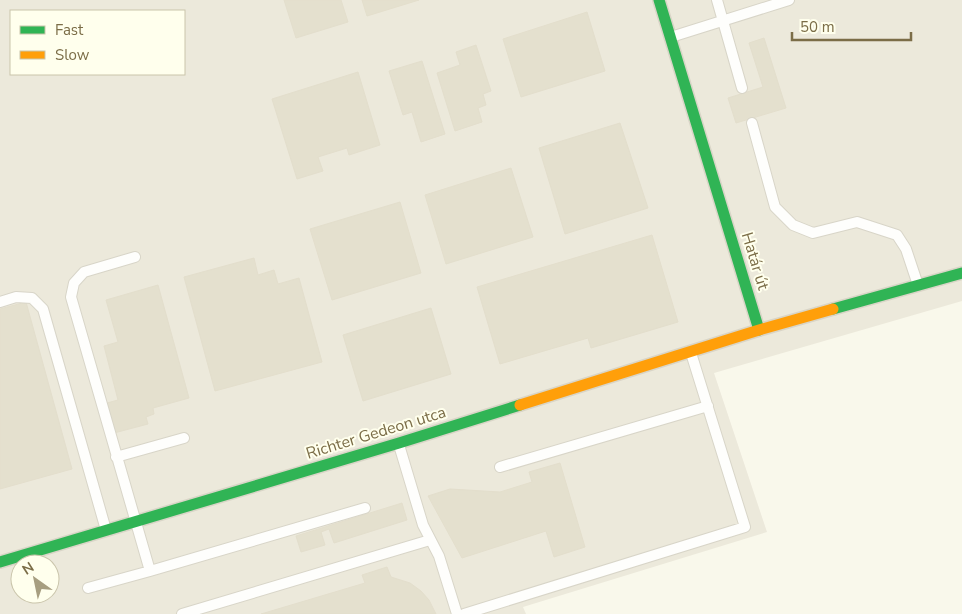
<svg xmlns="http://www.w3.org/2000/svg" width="962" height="614" viewBox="0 0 962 614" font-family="'Nunito Sans',sans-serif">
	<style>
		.industrial { fill: #ece9db; fill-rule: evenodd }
		.building { fill: #e4e0ce; stroke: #e3decc }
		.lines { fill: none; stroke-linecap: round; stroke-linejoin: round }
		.lane-casing { stroke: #d8d5c8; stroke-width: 12 }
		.fast-casing { stroke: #d9d5c7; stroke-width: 14 }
		.slow-casing { stroke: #d9d5c7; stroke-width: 14 }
		.lane { stroke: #fefefc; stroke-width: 10 }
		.fast { stroke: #30b455; stroke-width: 11 }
		.slow { stroke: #ff9f0a; stroke-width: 11 }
		.labels { text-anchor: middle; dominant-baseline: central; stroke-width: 4; stroke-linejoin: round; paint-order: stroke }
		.street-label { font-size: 16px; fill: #7b6d47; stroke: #ffffed }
	</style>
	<rect width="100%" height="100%" fill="#f9f8eb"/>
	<path class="industrial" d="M0,0H962V301L714,373L767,532L523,607L526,614H0ZM11,11H184V74H11ZM20,564H50V594H20Z"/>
	<path class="building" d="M284,0H341L348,22L296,38Z
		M362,0H419L367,16Z
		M587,12L605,71L521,97L503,39Z
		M764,38L786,108L736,123L728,98L763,87L749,43Z
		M476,45L491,91L483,94L486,105L478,108L482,122L455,131L437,73L460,65L456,52Z
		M422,61L445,134L421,142L412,112L403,115L389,71Z
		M358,72L380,145L349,155L347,148L318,157L323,171L297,179L272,99Z
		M620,123L648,208L565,234L539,148Z
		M511,168L533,237L446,264L425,195Z
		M400,202L421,273L332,300L310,229Z
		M652,235L678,322L591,348L588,338L500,364L477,287Z
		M254,258L258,275L274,270L278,284L299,278L322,362L215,391L184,277Z
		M158,285L189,398L153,408L154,414L146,417L148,424L114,433L107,403L118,400L104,346L118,342L106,300Z
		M26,302L72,469L0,489V309Z
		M431,308L451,374L363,401L343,335Z
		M560,463L585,547L554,557L546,531L462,558L428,496L450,489L500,492L532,482L529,472Z
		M402,503L407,520L334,543L329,529L321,532L325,545L301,552L296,536Z
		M387,567L391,577L410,583L421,591L429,600L436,614H261L365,583L362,575Z"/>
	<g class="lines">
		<defs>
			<path id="lane" d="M717,0L742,88
				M671,37L789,0
				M752,123L775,207L793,225L813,233L857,222L897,235L906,249L918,285
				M135,257L84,272L74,283L71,297L150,571
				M0,302L16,297L32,298L43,309L106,530
				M399,445L423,525L439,556L457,614
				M116,457L184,438
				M500,467L708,406
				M88,588L150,571L365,508
				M182,614L430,540
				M464,614L745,527L691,353"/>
			<path id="fast" d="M659,0L759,330
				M833,309L962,273
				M0,562L399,443L520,405"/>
			<path id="slow" d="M520,405L759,330L833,309"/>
		</defs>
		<use href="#lane" class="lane-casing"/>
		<use href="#fast" class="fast-casing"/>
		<use href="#slow" class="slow-casing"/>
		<use href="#lane" class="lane"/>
		<use href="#fast" class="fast"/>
		<use href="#slow" class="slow"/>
	</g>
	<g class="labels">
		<g class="street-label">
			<text transform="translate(755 261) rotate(73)">Határ út</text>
			<text transform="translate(376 433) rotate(-17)">Richter Gedeon utca</text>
		</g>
	</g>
	<rect x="10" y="10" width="175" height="65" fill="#ffffed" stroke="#cac5ab"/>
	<rect x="20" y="26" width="25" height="8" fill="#30b455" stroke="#cac5ab"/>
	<text x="55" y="35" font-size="15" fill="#7b6d47">Fast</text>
	<rect x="20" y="51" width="25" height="8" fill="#ff9f0a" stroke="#cac5ab"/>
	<text x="55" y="60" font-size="15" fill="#7b6d47">Slow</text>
	<g transform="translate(35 579) rotate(327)"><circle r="24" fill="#ffffed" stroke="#cac5ab"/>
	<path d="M0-4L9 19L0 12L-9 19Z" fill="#a79e80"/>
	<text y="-8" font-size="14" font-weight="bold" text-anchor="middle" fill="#7b6d47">N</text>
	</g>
	<path d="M792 32v8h119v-8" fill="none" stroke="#7b6d47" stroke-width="2.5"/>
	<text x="800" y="32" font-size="15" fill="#7b6d47" stroke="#ffffed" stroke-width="4" paint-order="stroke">50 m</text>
</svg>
